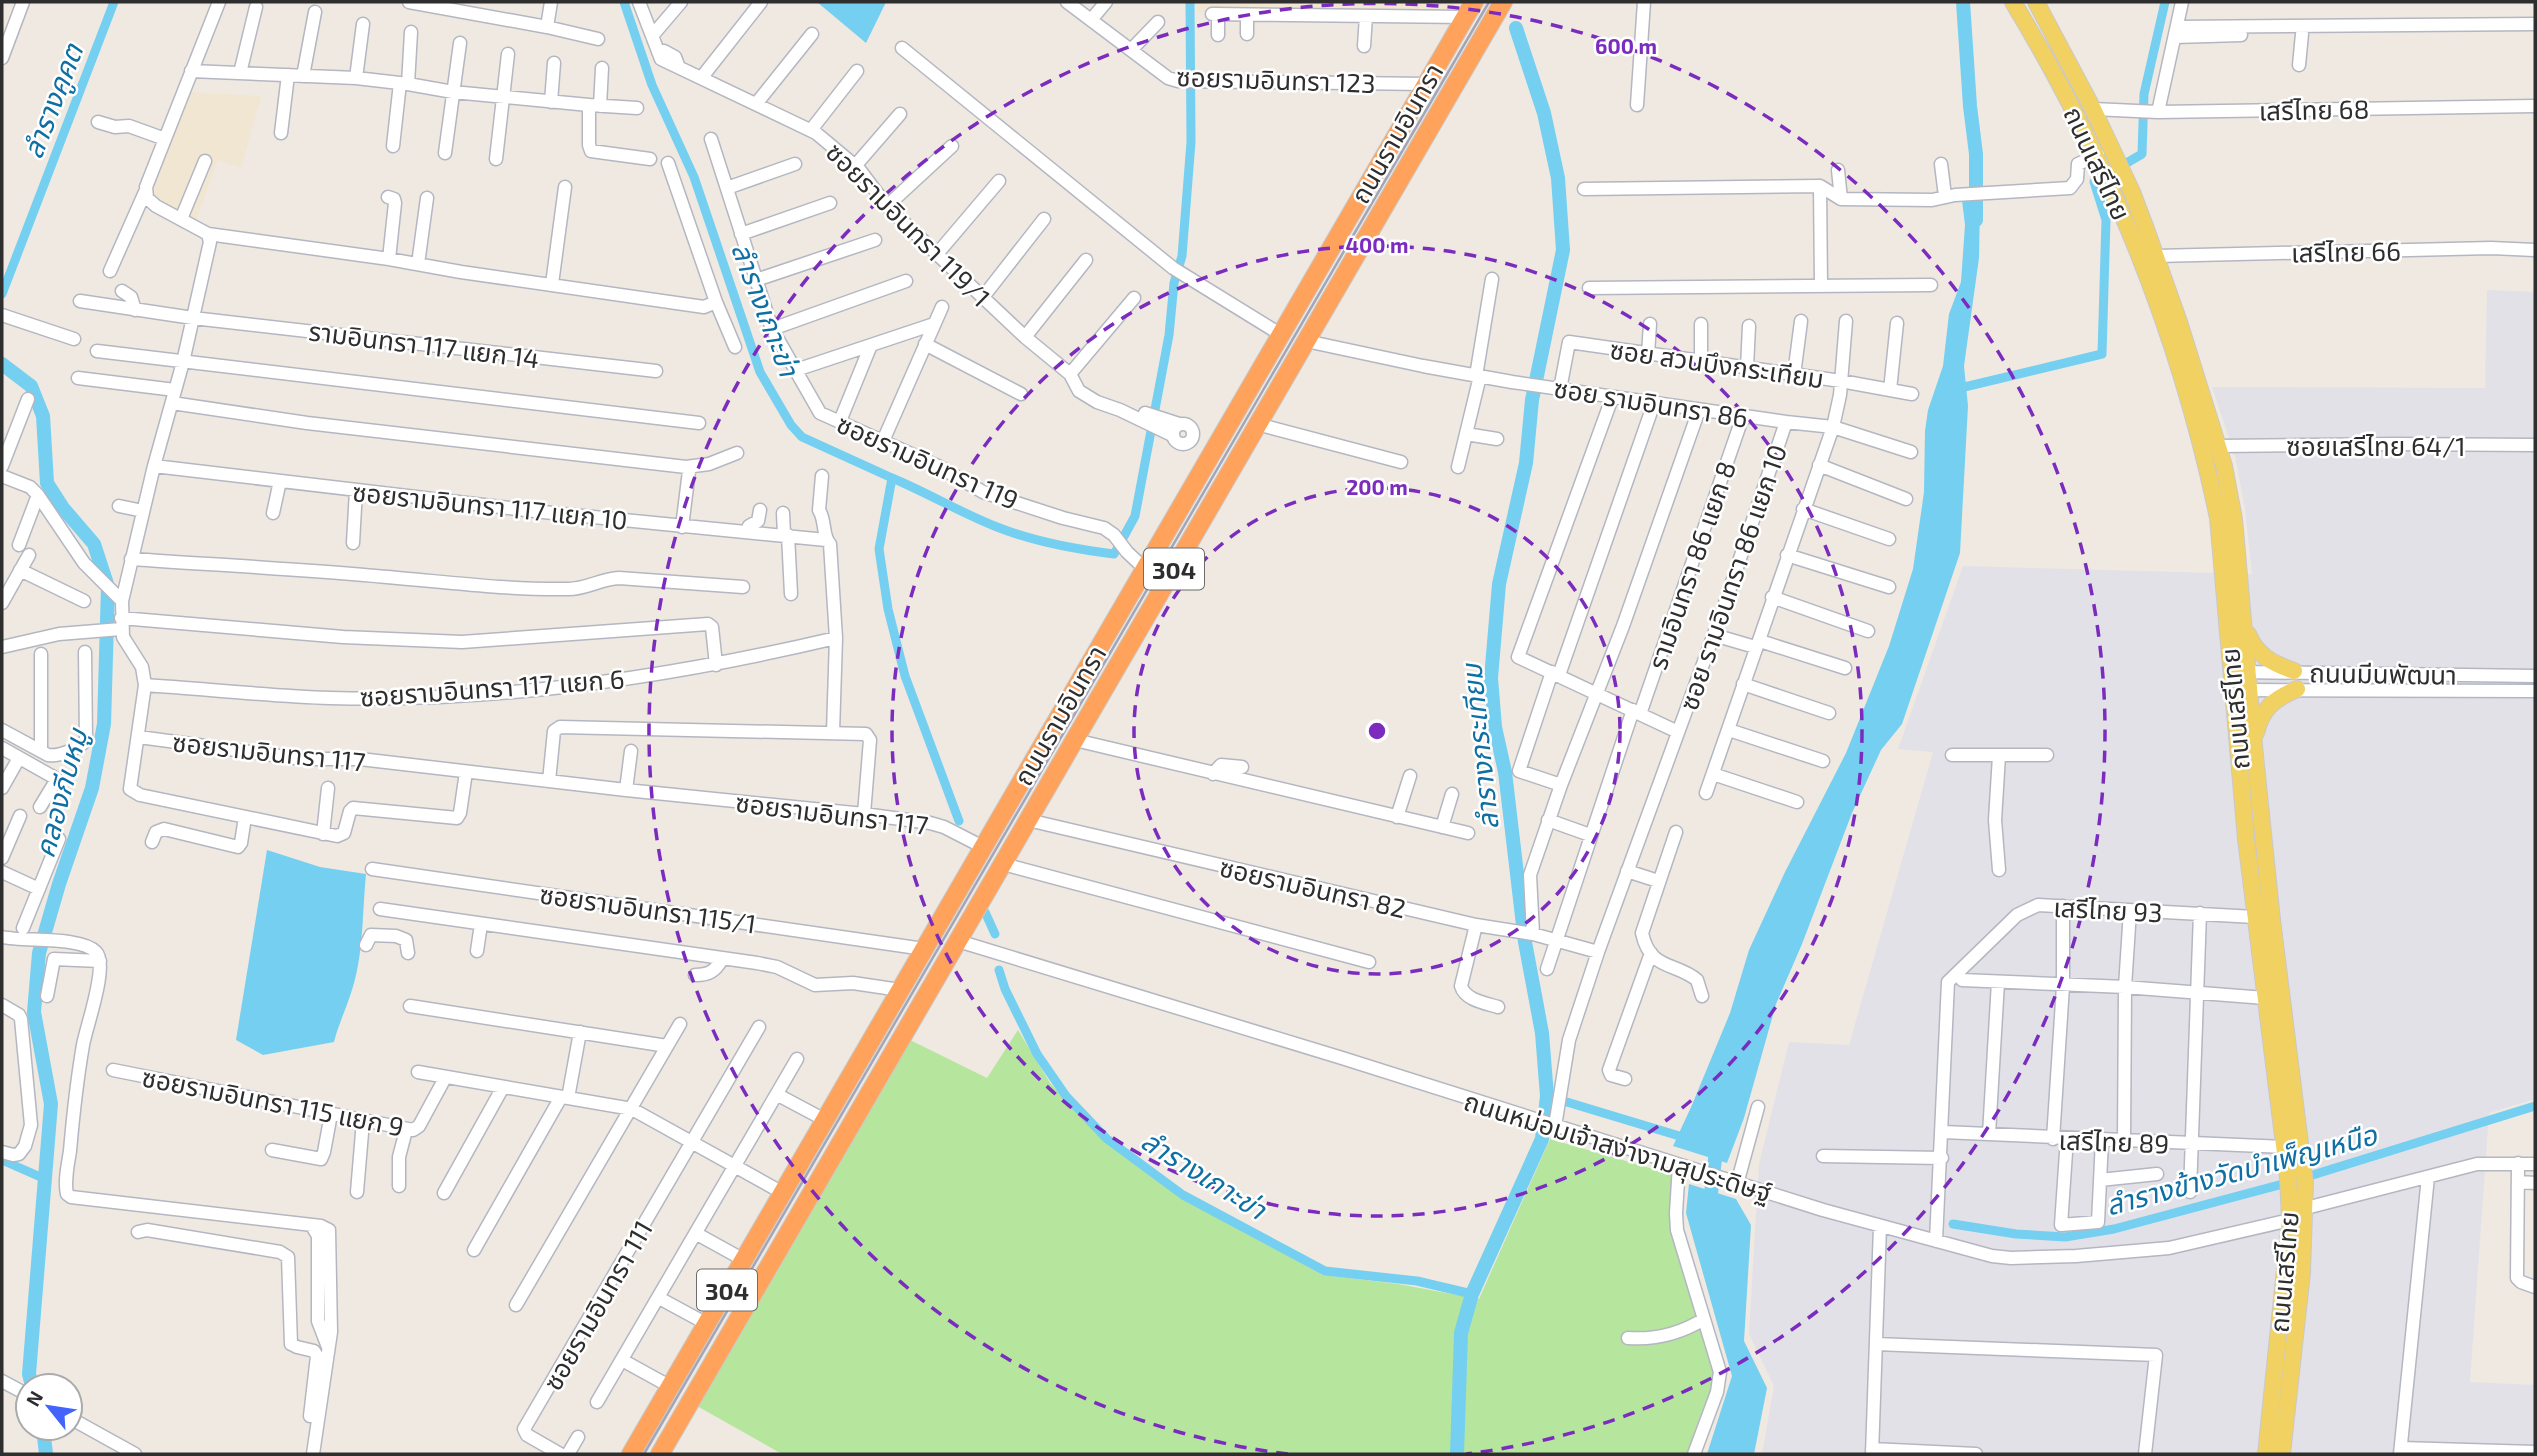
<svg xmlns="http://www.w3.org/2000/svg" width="2537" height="1456" viewBox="0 0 2537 1456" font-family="'Exo 2','Noto Sans Thai',sans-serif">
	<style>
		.industrial { fill: #e3e1e8 }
		.education { fill: #f0e6d1 }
		.green { fill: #b6e59e }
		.water { fill: #75cff0 }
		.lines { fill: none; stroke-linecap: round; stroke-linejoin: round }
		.canal { stroke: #75cff0; stroke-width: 9 }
		.river { stroke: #75cff0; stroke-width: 14 }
		.minor-casing { stroke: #b4b7c1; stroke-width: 15 }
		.major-casing { stroke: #c9c9c9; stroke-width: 18 }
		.highway-casing { stroke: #c9c9c9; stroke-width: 20 }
		.minor { stroke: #fff; stroke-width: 12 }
		.major { stroke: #f2d163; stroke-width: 16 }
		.highway { stroke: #ffa35c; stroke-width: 18 }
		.rail { stroke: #a3a6b8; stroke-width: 2.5 }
		.ring { fill: none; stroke: #7b2cbf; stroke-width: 3.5; stroke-dasharray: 12 9 }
		.labels { text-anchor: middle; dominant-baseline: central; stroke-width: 5; stroke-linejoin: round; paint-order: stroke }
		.shield { fill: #fff; stroke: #6d6d6d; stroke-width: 2 }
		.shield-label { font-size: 24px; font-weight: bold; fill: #2e2e2e }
		.street-label { font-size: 26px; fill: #2e2e2e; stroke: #fff }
		.water-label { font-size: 28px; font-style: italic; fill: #0d6fa3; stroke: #fff }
		.centre { fill: #7b2cbf; stroke: #fff; stroke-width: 3.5 }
		.ring-label { font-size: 21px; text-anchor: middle; font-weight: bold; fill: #7b2cbf; stroke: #fff; stroke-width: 5; stroke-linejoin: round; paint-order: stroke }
	</style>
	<rect width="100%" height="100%" fill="#efe9e1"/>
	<path class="industrial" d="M2487,290L2535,292V1099L2489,1113L2470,1382L2535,1385V1454H1762L1774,1386L1749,1334L1759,1164L1789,1042L1849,1045L1933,752L1898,749L1963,566L2252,574L2245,509L2235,456L2212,387L2485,388Z"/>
	<path class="education" d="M1197,2H1460L1453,14L1198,12Z
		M190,92L261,96L241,168L218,160L196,220L152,196L150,190Z"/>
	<path class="green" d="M1018,1030L1050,1083L1108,1145L1181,1198L1323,1275L1398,1284L1479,1299L1550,1139L1674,1175L1673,1225L1716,1375L1688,1454H782L697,1406L908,1039L987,1078Z"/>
	<path class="water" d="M817,2H886L866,43Z
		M1962,200L1980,201L1979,258L1964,366L1968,406L1960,553L1902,724L1881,750L1852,813L1802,944L1776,1004L1744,1118L1727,1163L1673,1146L1692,1105L1730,1013L1749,950L1785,872L1846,753L1889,646L1913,569L1924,492L1925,431L1928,410L1943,366L1949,314L1961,282L1965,225Z
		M267,850L320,867L366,874C362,914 364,958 350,996C345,1011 338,1026 334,1042L263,1055L236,1040Z
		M1689,1184L1736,1199L1751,1225L1744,1341L1767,1388L1754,1454H1707L1732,1376L1686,1213Z"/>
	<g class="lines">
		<path class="canal" d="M624,2L652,85L694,177L760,372L791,425L802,437L892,478L879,549L888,609L905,676L959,821
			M2,294L114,2
			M1956,389L2102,354L2106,220L2094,182L2142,154L2144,94L2165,2
			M892,478C928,493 961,513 997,527C1035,542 1073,549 1114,554L1117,549L1135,516L1169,335L1174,283L1182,256L1191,142L1190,2
			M985,912L995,934
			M999,970L1005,989L1037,1054L1066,1096L1107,1139L1183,1195L1325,1271L1417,1281L1472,1294
			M1547,1096L1686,1138
			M2,1160L45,1179
			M2303,1178L2535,1106
			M1953,1224L2016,1234L2065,1237L2114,1229L2290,1182"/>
		<path class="river" d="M1963,2L1970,106L1976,154V220
			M2,364L31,386L43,416L47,483L63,508L94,544L108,587L104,724L92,788L59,884L39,953L34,1012L51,1104L29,1374L32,1386
			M1712,1209L1710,1202L1717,1142
			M43,1428L46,1454
			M1457,1454L1461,1333L1472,1294L1542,1139L1547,1096L1542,1033L1525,942L1505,772L1495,727L1491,678L1499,584L1526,463L1532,400L1563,250L1558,178L1544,113L1516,28"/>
		<defs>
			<path id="minor" d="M219,2L146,187L147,198L156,206L208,234L389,259L461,272L704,307L716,302
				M409,2L547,27L598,39
				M639,2L661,59L816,133L859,169L887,206L937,254L1025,337L1070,374L1079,391L1097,402L1120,410L1172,435
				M1067,2L1168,78L1178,81L1426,84
				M1212,14L1465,17
				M1091,20L1106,2
				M547,27L551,2
				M2177,27L2535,24
				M1247,34V15
				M1218,35V14
				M652,36L681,2
				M2175,37L2241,35
				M1364,46L1366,16
				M902,48L1173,268L1280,334
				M1131,50L1158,22
				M658,52L664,51L675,57L678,65
				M2,58L23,2
				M2299,65L2302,34
				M191,71L356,78L408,84L453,92L589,105V145L591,151L650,159
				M240,73L256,7
				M303,76L315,12
				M702,77L761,2
				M356,78L363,24
				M408,84L411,32
				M551,102L554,63
				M756,104L812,34
				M589,105L637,108
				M1637,105L1644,2
				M600,106L602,68
				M2093,109L2158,112L2535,106
				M2158,112L2182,2
				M98,122L115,127L129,126L165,139
				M811,130L857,71
				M281,133L288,75
				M711,139L772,329L820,413L938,466L983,492L1063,518L1104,528L1114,535L1127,552L1144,568
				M393,146L400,83
				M445,153L460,43
				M496,159L508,54
				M668,163L716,302L735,347
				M1941,164L1945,196
				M855,166L900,114
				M1838,170L1841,199
				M1820,186L1841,199L1932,200L1955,195L2070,188L2077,179L2078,164L2098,155
				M727,188L795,164
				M1584,189L1820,186L1821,285
				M388,197L394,199L395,203L389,259
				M887,206L952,146
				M181,219L205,161
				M208,234L210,242L183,362L154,466L122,601L123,637L142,667L145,685L130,789L140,795L337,836L344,833L350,811L353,808L457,818L460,813L466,772
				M741,234L830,203
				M937,254L999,181
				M2156,256L2491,248L2535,250
				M418,264L427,198
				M110,271L145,192
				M756,280L875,240
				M552,284L565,187
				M1589,288L1931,285
				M122,291L131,297L135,310
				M983,297L1044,219
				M80,301L193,318L656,371
				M2,315L74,339
				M772,329L906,281
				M1025,337L1086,260
				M1306,341L1423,366L1512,382L1786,422L1833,427L1911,452
				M925,344L1021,394
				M97,351L699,423
				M1648,354L1650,324
				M1701,362V324
				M1747,368L1749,326
				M796,370L934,324
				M1070,374L1134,298
				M1794,375L1801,321
				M1476,376L1492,279
				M78,378L175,390
				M1560,389L1569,342L1841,381L1912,394
				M1890,390L1897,323
				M1612,398L1518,657L1678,732
				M172,403L307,423L686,467L709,464L737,453
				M1145,413L1179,424
				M840,421L871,345
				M1173 434a10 10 0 1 1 20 0a10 10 0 1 1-20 0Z
				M1257,424L1401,462
				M1466,434L1497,439
				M883,441L942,307
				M2218,446L2394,444L2535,445
				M1819,465L1906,499
				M2,466L28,399
				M154,466L543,512L826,540
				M1458,467L1480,376
				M2,476L30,487L38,495L84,563L122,601
				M822,476L819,510C826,521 822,536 830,544L836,638L833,732
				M119,506L143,511
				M1803,509L1889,539
				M273,513L280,481
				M783,513L784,535
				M682,527L689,471L686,467
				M747,532L749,526L758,521L760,510
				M788,535L791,594
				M353,543L356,490
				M19,545L38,495
				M1787,555L1889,587
				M131,559C216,565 302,569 387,577C447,582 507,590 568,589C587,589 600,579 619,578L743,587
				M20,570L84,601
				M1772,597L1868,631
				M2,603L29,555
				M121,618L343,637L462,642L708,624L712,627L716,665
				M1714,635L1755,647
				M1760,641L1845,668
				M2,647L59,634L121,629
				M41,654V751
				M1552,672L1519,771L1561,785
				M2242,672L2535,676
				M1559,675L1654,403
				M1743,684L1829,713
				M145,685C206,689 269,696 330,698C497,703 675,676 836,638
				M2242,690L2535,691
				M1640,714L1743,416
				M2,730L48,755C60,757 76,749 86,741L85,652
				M1729,730L1823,761
				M139,737L302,759H360L626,790L864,814L930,823L944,827L983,847
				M1075,740L1468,833
				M2,748L57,779L40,807
				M1952,755H2047
				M1213,774L1221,765L1242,767
				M1713,774L1797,802
				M549,781L554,731L560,727L866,734L870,740L864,814
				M2,788L19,758
				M626,790L631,751
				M1706,793L1833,427L1840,395L1846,321
				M1397,817L1410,776
				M1028,820L1476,925L1533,934L1598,952
				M1548,820L1590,835
				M1442,827L1452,794
				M1676,832L1642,933C1650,971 1676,962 1697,980L1702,996
				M323,834L328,788
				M152,842L156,832L164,829L238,847L241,843L245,817
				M2,858L20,816
				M1003,864L1369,962
				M372,869L924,949
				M1999,870L1995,820L1999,756
				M1627,871L1658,881
				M2,872L39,889
				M380,909L757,963L777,967L815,985L853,983L900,990
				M1476,925L1461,986C1465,1000 1485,1003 1498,1007
				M23,928L59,839
				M1533,934L1530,875L1561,785L1623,626L1699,410
				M2,937C25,942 80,936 96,952C109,965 86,1027 83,1045C77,1080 73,1116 70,1151C68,1164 64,1181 67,1194L71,1197L321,1226L329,1230L331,1332L313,1454
				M958,941L1342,1058L1823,1210L1992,1256L2011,1258L2076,1256L2169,1248L2290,1220
				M366,945L371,935L396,936L406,940L408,953
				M477,951L481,924
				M1547,969L1633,710
				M695,975C710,975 715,971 723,958
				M1962,980L2125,987L2265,998
				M47,996L54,959L100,961
				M2,1005L19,1015L21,1019L31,1125L25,1146L19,1154L13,1155L2,1152
				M410,1006L667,1046
				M113,1070L413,1130L419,1126L445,1078
				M418,1072L632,1109L783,1193
				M1625,1079L1611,1075L1609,1070L1651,953
				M778,1095L825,1120
				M568,1098L580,1032
				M1555,1126L1569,1040L1598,952L1722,612L1786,422
				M1943,1132L2285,1147
				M1989,1134L1998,982
				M2067,1138L2061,1225L2098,1222L2102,1140
				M2053,1139L2063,986V906
				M2124,1142L2125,987L2130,911
				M272,1150L321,1159L324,1152L331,1114
				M1823,1156L1942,1158
				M2518,1163L2517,1278L2521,1282L2535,1287
				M1679,1165L1676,1213L1677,1230L1720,1372L1717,1392L1694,1454
				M2100,1180L2157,1174
				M2519,1182L2535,1183
				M1737,1184L1758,1107
				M399,1186V1157L406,1130
				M357,1192L363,1121
				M2190,1192L2200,913
				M444,1193L503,1087
				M2306,1208L2477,1164H2535
				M312,1226L318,1236V1321L328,1347
				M138,1232L147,1230L280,1252L288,1257L291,1344L297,1347L314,1351L317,1356L310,1416
				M697,1234L744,1260
				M1936,1241L1948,982L2017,915L2038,905L2255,917
				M474,1250L561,1097
				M659,1298L707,1324
				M516,1305L680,1024
				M1628,1338C1656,1340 1680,1334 1704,1319
				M1876,1344L2156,1355L2145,1454
				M622,1360L671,1387
				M2,1381L28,1395
				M597,1402L797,1059
				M70,1418L135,1454
				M2401,1448L2535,1452
				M1872,1449L1976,1454
				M560,1454L527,1435L524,1429L759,1027
				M568,1454L578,1437
				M1872,1454L1880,1226
				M2400,1454L2428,1177"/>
			<path id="major" d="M2013,2C2109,161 2180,335 2218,518L2246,839L2288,1177L2290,1220L2266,1454
				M2036,2L2093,109L2132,192L2146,229L2179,322L2224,466L2234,519L2255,756L2272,920L2305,1183L2302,1273L2282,1454
				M2248,634C2257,656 2272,663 2294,671
				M2256,733C2262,708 2274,699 2297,689"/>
			<path id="highway" d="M631,1454L1474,2
				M660,1454L1503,2"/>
		</defs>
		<use href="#minor" class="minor-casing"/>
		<use href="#major" class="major-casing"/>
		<use href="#highway" class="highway-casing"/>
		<use href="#minor" class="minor"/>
		<use href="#major" class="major"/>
		<use href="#highway" class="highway"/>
		<path class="rail" d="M644,1454L1489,2"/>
	</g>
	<g class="ring">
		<circle cx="1377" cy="731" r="243"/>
		<circle cx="1377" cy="731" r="485"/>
		<path d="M1288 1454A728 728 0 1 1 1466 1454"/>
	</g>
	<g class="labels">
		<g class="shield">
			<rect x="1144" y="548.5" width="60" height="41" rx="5"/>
			<rect x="697" y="1269.5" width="60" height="41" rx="5"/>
		</g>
		<g class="shield-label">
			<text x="1174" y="569">304</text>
			<text x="727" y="1290">304</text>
		</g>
		<g class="street-label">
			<text transform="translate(1276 79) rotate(2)">ซอยรามอินทรา 123</text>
			<text transform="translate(2314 109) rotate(-1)">เสรีไทย 68</text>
			<text transform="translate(1396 133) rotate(-60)">ถนนรามอินทรา</text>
			<text transform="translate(2098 163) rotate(65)">ถนนเสรีไทย</text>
			<text transform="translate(909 224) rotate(45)">ซอยรามอินทรา 119/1</text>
			<text transform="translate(2346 251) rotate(-1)">เสรีไทย 66</text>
			<text transform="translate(424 344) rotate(7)">รามอินทรา 117 แยก 14</text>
			<text transform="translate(1717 363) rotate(8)">ซอย สวนบึงกระเทียม</text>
			<text transform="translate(1651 402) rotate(9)">ซอย รามอินทรา 86</text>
			<text x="2376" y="445">ซอยเสรีไทย 64/1</text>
			<text transform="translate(928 461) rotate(24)">ซอยรามอินทรา 119</text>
			<text transform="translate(490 505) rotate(6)">ซอยรามอินทรา 117 แยก 10</text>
			<text transform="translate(1691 565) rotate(-71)">รามอินทรา 86 แยก 8</text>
			<text transform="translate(1732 577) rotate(-71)">ซอย รามอินทรา 86 แยก 10</text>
			<text transform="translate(2383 673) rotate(1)">ถนนมีนพัฒนา</text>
			<text transform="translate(492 687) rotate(-4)">ซอยรามอินทรา 117 แยก 6</text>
			<text transform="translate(2234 709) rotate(-95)">ถนนเสรีไทย</text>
			<text transform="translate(1059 715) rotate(-60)">ถนนรามอินทรา</text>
			<text transform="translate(269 751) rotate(6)">ซอยรามอินทรา 117</text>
			<text transform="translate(832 813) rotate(7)">ซอยรามอินทรา 117</text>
			<text transform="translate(1313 887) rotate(13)">ซอยรามอินทรา 82</text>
			<text transform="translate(648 908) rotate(8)">ซอยรามอินทรา 115/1</text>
			<text transform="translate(2108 909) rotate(3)">เสรีไทย 93</text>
			<text transform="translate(273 1101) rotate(11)">ซอยรามอินทรา 115 แยก 9</text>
			<text transform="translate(2114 1141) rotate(2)">เสรีไทย 89</text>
			<text transform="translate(1618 1146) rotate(17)">ถนนหม่อมเจ้าสง่างามสุประดิษฐ์</text>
			<text transform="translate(2283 1272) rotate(-85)">ถนนเสรีไทย</text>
			<text transform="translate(597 1305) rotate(-60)">ซอยรามอินทรา 111</text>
		</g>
		<g class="water-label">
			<text transform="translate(52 101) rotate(-69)">ลำรางคูคต</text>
			<text transform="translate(766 309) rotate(69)">ลำรางเกาะข่า</text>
			<text transform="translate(1479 747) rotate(-96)">ลำรางกระเทียม</text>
			<text transform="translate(60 793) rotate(-75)">คลองกีบหมู</text>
			<text transform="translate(2241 1169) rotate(-15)">ลำรางข้างวัดบำเพ็ญเหนือ</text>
			<text transform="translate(1204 1174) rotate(32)">ลำรางเกาะข่า</text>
		</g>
	</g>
	<circle cx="1377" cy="731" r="10" class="centre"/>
	<g class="ring-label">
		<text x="1626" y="54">600 m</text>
		<text x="1377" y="253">400 m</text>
		<text x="1377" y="495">200 m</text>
	</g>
	<rect width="2537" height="1456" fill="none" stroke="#2e2e2e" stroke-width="7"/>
	<g transform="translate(49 1407) rotate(300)"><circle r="33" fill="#ffffff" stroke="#ababab" stroke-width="2"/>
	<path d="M0-5L12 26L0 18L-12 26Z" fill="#4264fb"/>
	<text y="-10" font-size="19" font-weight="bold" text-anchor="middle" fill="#2e2e2e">N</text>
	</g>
</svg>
